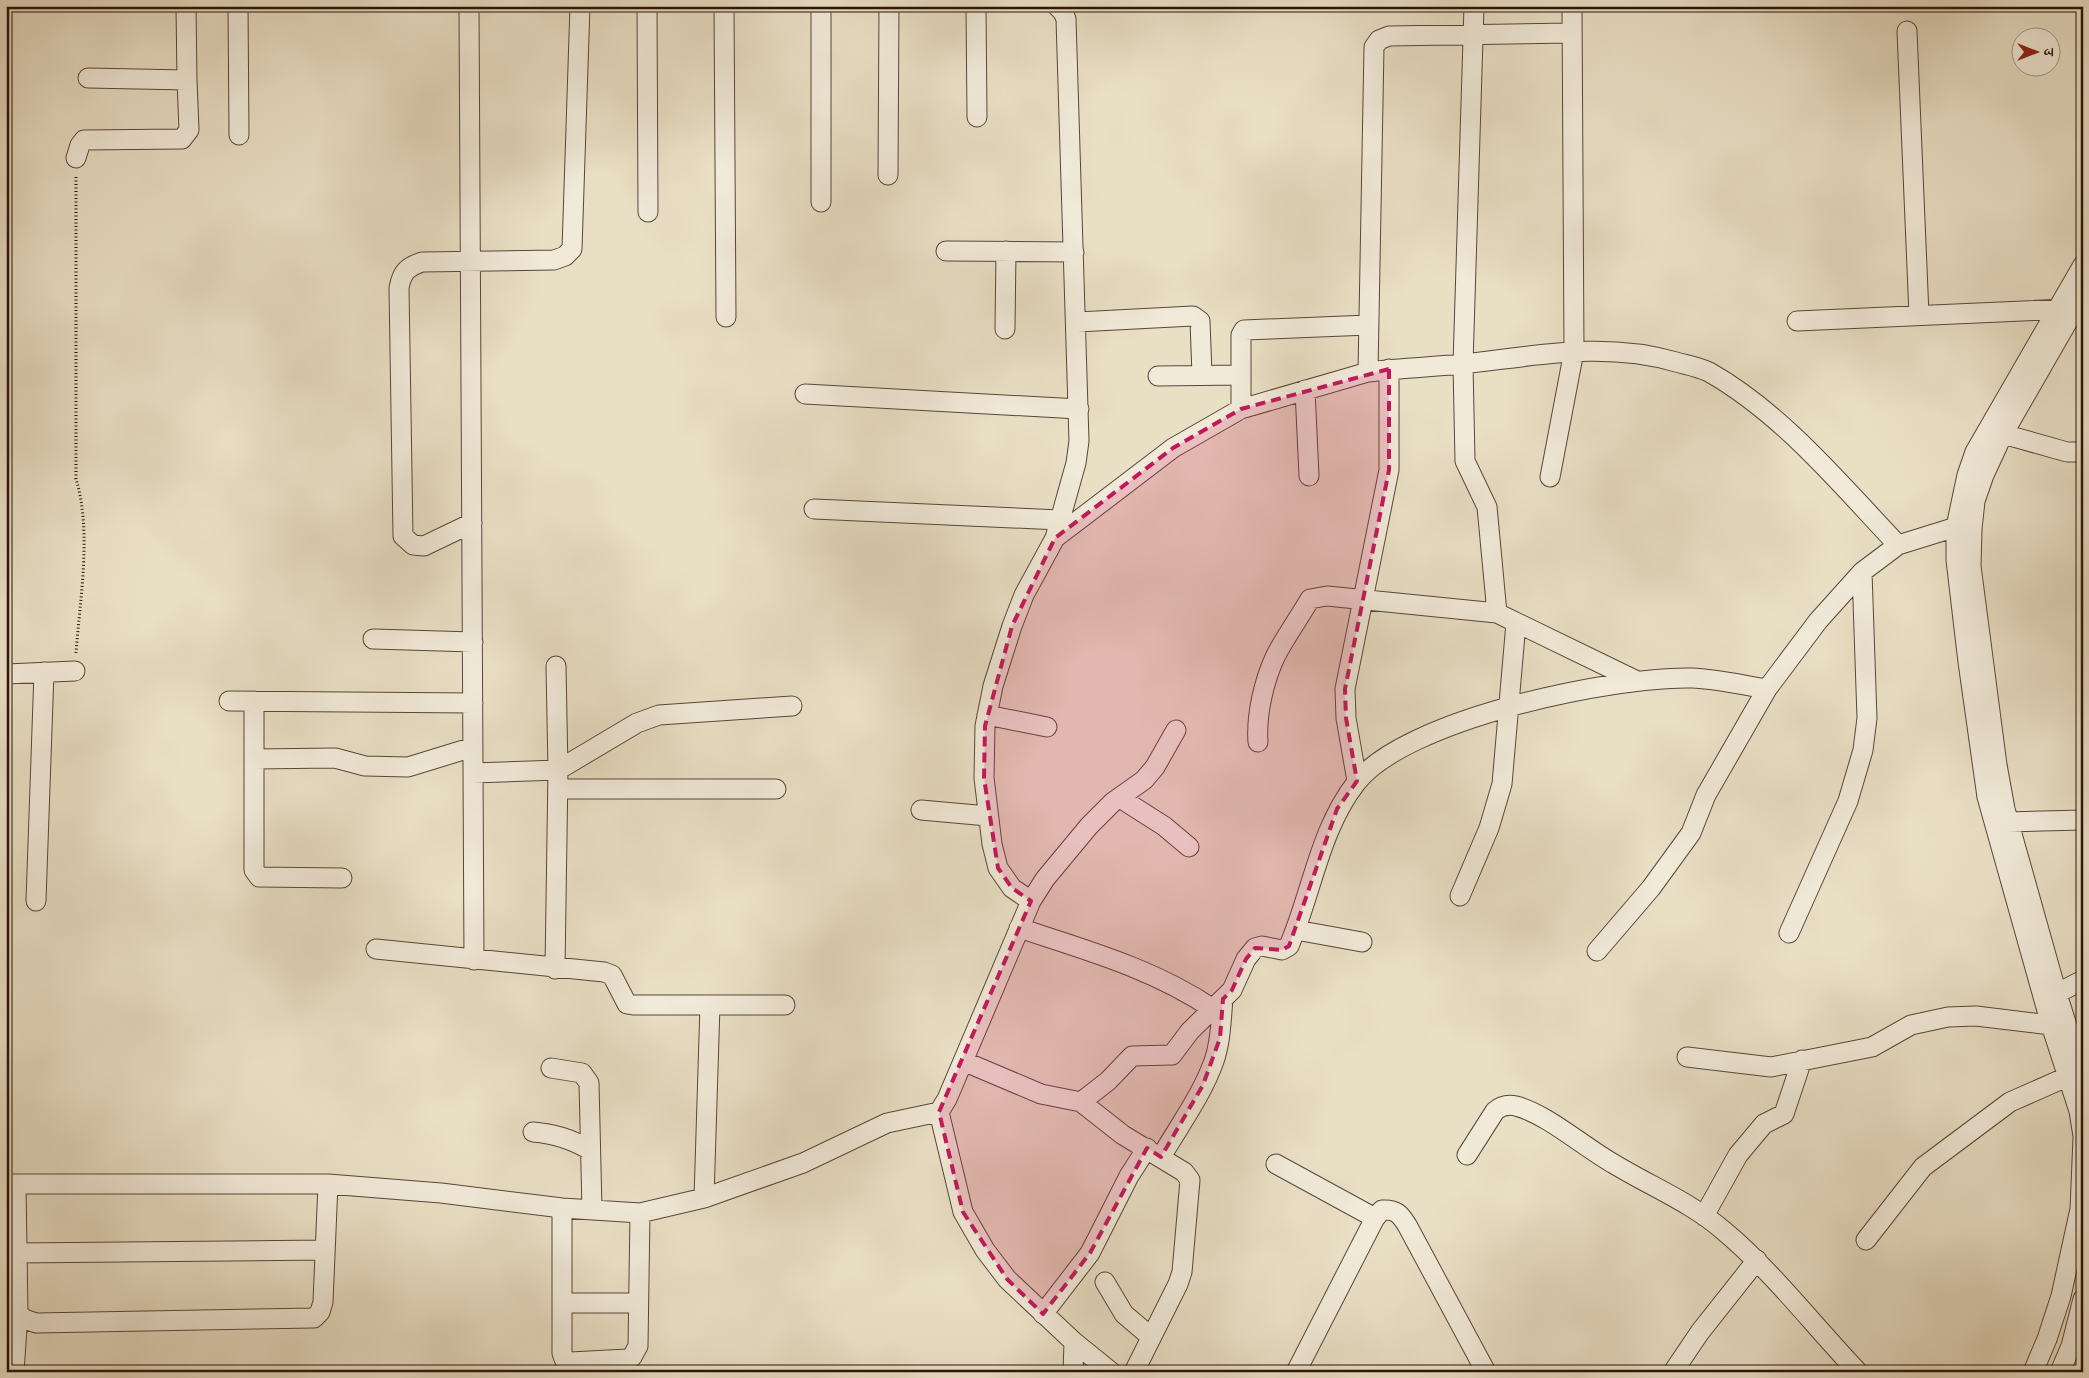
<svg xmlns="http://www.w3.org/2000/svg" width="2089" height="1378" viewBox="0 0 2089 1378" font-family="'IM FELL DW Pica','Noto Serif Devanagari',serif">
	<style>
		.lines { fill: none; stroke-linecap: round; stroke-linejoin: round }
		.minor-casing { stroke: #594638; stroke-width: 21 }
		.path { stroke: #291309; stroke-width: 3; stroke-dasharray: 1 2.5; stroke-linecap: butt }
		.minor { stroke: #f1ead9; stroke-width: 19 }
		.marked { fill: #c2185b; fill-opacity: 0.2; stroke: #c2185b; stroke-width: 4; stroke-dasharray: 10 6; stroke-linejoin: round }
	</style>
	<rect width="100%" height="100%" fill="#e9dfc5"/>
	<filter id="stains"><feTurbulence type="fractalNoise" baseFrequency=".004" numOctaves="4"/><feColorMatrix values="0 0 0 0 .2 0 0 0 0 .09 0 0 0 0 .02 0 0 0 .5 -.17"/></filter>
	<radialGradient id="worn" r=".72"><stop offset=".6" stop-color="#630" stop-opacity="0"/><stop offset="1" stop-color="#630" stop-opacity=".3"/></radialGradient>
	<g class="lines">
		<defs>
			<path id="minor" d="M238,6L239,135
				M469,6L474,960
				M647,6L648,212
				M724,6L726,317
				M976,6L977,117
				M1474,6L1463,364L1465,461L1487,507L1497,613
				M1907,31L1919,315
				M88,78L187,80L186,6
				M76,158L80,145L84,140L182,139L189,130L187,80
				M888,175L889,6
				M821,202V6
				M946,251L1074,252
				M2083,265L1975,452L1967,475L1956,527V560L1968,662L1987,797L2051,1025L2079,1111L2083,1136
				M2083,295L2003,434L1984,475L1975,501L1972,529L1971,566L1997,765L2005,809L2057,994L2083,1076
				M1797,321L2066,309
				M1077,322L1193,316L1200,321L1202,375
				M1005,329L1006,251
				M1368,372L1374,47L1379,40L1389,36L1572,33
				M1158,376L1241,375
				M1305,390L1309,476
				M805,394L1079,409
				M1241,409V335L1244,330L1369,325
				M2003,434L2067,452H2083
				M1550,477L1574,351L1572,6
				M814,509L1060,520
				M472,523L424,546L413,545L403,536L399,288C402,272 407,267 422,262L554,260L565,256L572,249L580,6
				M1055,538L1076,463L1079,441L1066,19L1063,12L1057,6
				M373,639L473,642
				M6,674L75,671
				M229,701L473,703
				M254,701V870L259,877L342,878
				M987,715L1047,727
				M1258,742C1256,715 1264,680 1276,655C1286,636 1299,618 1310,599L1327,596L1497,613L1635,680
				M254,759L335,758L365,766L408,767L473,747
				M473,773L558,770L637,723L659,715L792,706
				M1357,781L1346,718L1345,689L1389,470V369
				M558,789H776
				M1120,798L1164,826L1189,847
				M921,810L988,816
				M2008,822L2083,820
				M1460,896L1489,828L1502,784L1516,623
				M36,901L44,672
				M1031,901L1012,888L998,868L992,844L984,778L985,726L993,686L1012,626L1024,595L1055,538L1173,448L1241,409L1368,372C1400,368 1431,367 1463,364C1536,356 1603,341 1676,362C1687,365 1699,367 1709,372C1783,414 1840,484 1898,545L1956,527L1972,525
				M1019,928C1086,950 1154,969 1213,1009
				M1296,930L1362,942
				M1789,933L1848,801L1863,750L1867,718L1862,572
				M376,949L604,972L612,975L627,1004L633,1005H785
				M1597,951L1651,888L1691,833L1706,795L1767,689L1818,621L1862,572L1898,545
				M555,969L558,770L556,666
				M2046,999L2083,980
				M1687,1057L1771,1067L1872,1047L1911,1025L1948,1017L1976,1016L2051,1025
				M963,1061L1041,1094L1081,1102L1108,1081L1132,1056L1172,1055L1190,1031L1232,990L1246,959L1255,948L1262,946L1282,950L1289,946C1312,892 1320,829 1356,783C1405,719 1614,676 1692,678C1717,679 1742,685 1767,689
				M551,1068L582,1073L589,1083L592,1210
				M1081,1102L1123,1135L1184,1172L1190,1180L1182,1272L1178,1284L1134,1372
				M939,1112L963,1212L985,1250L1007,1279L1074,1342L1111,1372
				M533,1132C555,1134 571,1139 590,1150
				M1467,1155L1495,1111C1501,1106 1507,1104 1516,1106C1547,1114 1585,1148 1614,1164C1650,1186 1692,1203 1724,1231C1774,1273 1813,1325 1858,1372
				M1161,1157C1179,1126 1202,1095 1214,1061C1221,1041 1221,1020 1223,999
				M1276,1164L1375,1218
				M6,1184H328L441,1193L562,1208L640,1213L704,1198L803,1163L887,1123L939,1112L947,1099L1031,901L1045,879L1089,826L1113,802L1144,780L1155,767L1176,730
				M16,1184L18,1313L24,1319L36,1323L314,1318L320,1312L323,1302L328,1184
				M704,1198L710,1005
				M562,1208V1353L564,1359L570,1362L628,1359L632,1357L638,1346L640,1213
				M1704,1216L1738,1155L1764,1124L1784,1114L1802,1060
				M1866,1240L1923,1167L2010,1102L2069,1076
				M16,1253L325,1250
				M1105,1282L1124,1314L1151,1337
				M564,1303H637
				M1043,1314L1090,1253L1129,1176L1147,1148
				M14,1372L18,1313
				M1073,1372L1074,1342
				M1296,1372L1375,1218L1382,1210C1396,1209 1400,1214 1407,1225L1486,1372
				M1673,1372L1700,1332L1757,1260
				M2033,1372L2047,1339L2061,1296L2080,1209L2083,1138
				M2060,1372L2071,1346L2083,1299"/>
		</defs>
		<use href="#minor" class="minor-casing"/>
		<path class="path" d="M76,653C80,599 92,531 76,479V176"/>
		<use href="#minor" class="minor"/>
	</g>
	<path class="marked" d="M1389,369V470L1345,689L1346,718L1357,781L1337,809L1289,946L1282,950L1255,948L1246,959L1232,990L1223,999L1220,1038L1203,1085L1161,1157L1147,1148L1090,1253L1043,1314L1007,1279L963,1212L939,1112L1031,901L1012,888L998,868L984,778L985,726L1012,626L1055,538L1173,448L1241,409Z"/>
	<rect width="2089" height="1378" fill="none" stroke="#e9dfc5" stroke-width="25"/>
	<rect x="8" y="8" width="2074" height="1363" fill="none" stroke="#291309" stroke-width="2.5"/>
	<rect x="12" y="12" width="2064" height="1353" fill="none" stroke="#291309"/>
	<g transform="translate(2036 52) rotate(90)"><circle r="24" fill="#f1ead9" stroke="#a19486"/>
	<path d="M0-4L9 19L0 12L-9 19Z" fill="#8f2418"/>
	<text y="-8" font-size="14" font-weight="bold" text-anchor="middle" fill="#291309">उ</text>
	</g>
	<rect width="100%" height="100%" filter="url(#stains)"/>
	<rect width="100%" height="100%" fill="url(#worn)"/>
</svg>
